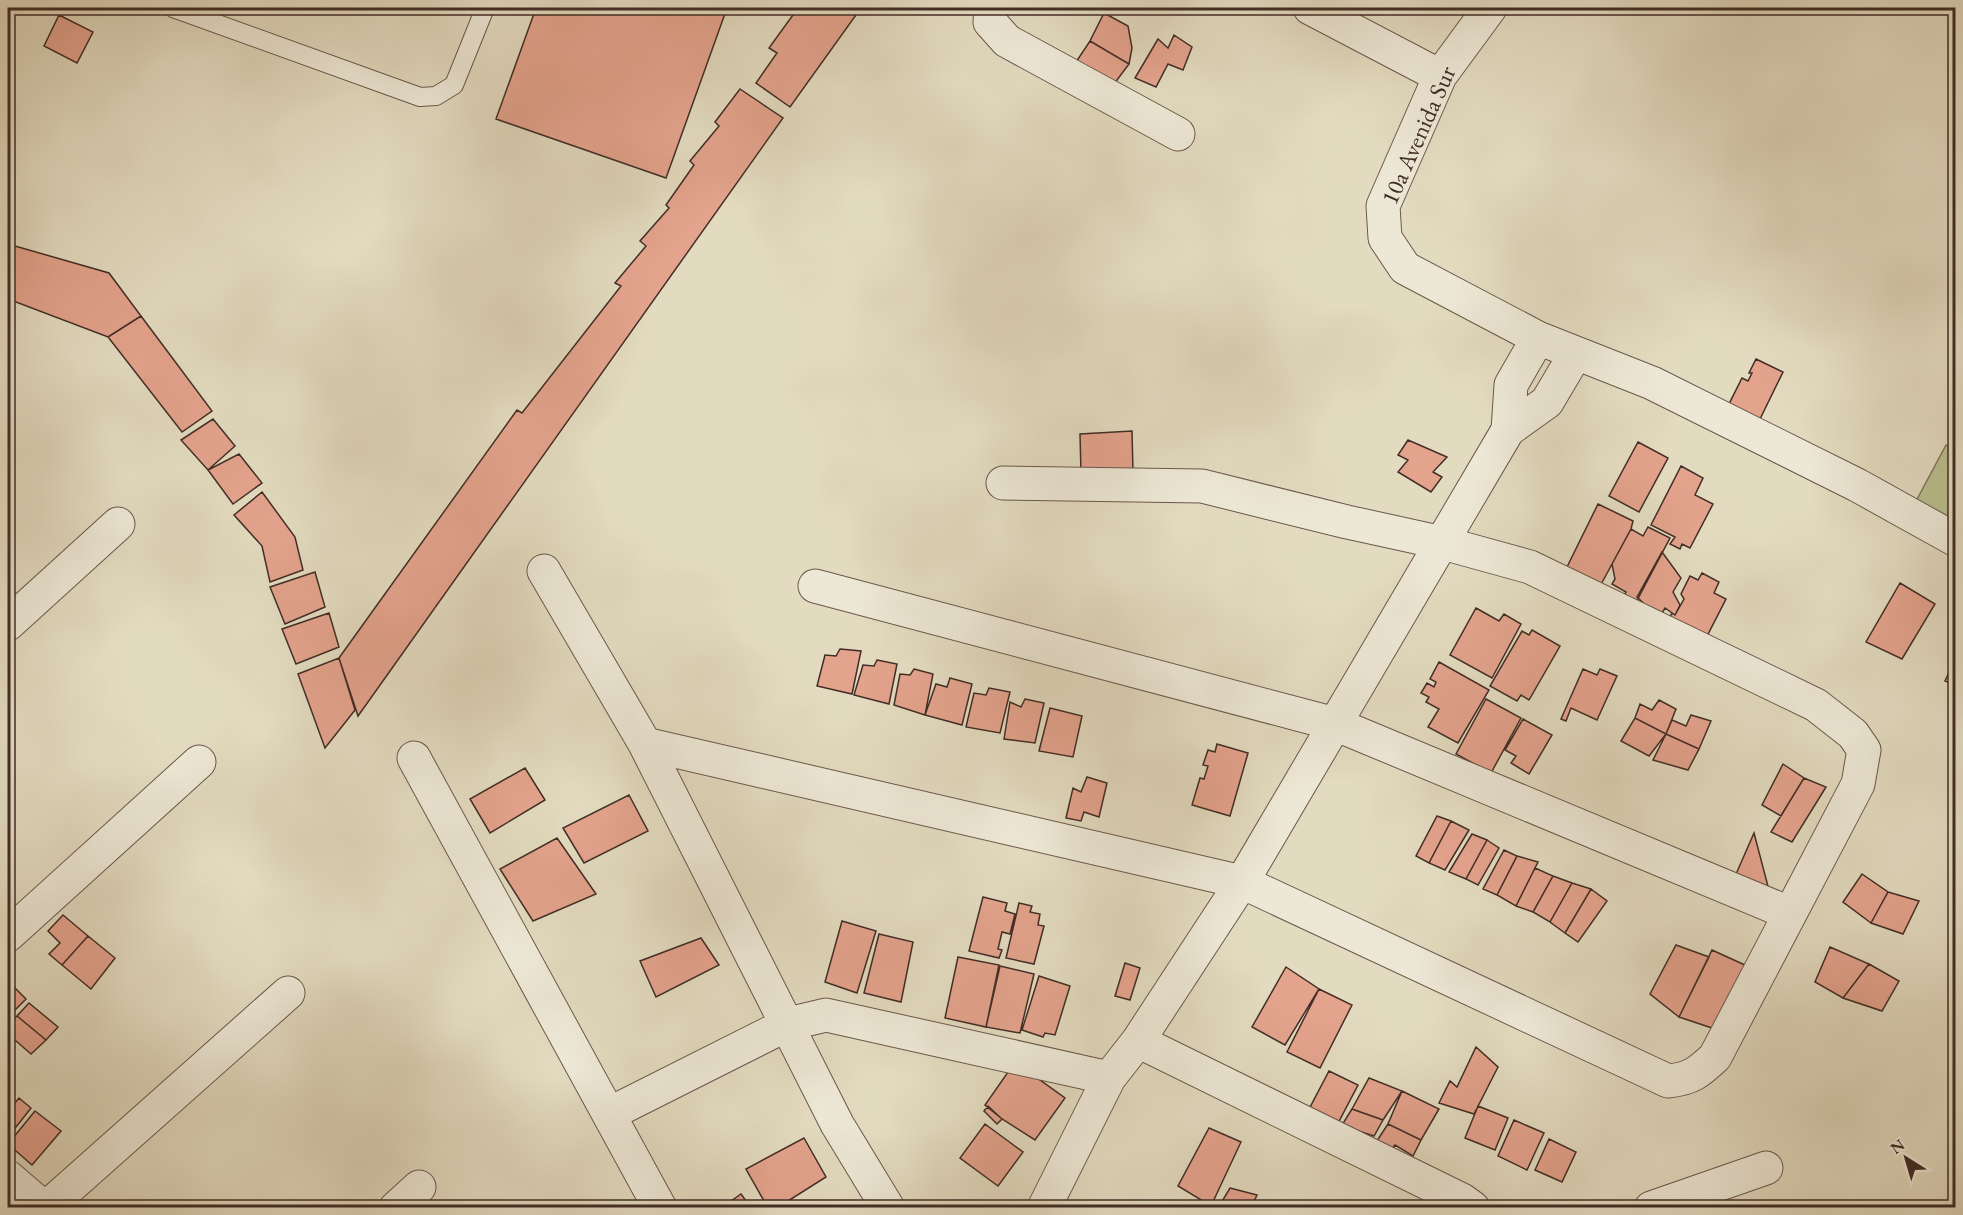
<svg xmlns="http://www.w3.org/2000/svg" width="1963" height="1215" viewBox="0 0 1963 1215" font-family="'EB Garamond',serif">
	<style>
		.green { fill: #babe8e; stroke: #7e765a; stroke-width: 1.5 }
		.building { fill: #e4a38d; stroke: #412d26; stroke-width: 1.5 }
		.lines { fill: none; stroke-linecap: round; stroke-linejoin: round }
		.service-casing { stroke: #6a584c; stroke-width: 20 }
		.minor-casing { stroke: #6a584c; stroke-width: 35 }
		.service { stroke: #ede8d6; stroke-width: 18 }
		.minor { stroke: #ede8d6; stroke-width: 33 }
		.labels { text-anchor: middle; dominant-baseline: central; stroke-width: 4.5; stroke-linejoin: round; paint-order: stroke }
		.street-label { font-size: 24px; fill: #412d26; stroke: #ede8d6 }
	</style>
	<rect width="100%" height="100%" fill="#e3dbc0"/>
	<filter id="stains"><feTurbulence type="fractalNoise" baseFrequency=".00333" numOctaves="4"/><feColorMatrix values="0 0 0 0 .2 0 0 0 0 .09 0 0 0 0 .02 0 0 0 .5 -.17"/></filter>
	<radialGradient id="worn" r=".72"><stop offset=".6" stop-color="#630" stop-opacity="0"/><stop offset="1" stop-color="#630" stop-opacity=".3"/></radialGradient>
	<path class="green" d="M1946,445L1955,451V532L1915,503Z"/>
	<path class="building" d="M536,8H727L666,178L496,119Z
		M798,8H861L790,107L756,83L777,53L769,48Z
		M1104,13L1128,26L1132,48L1129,64L1090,41Z
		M59,15L93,32L77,63L44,46Z
		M1174,35L1192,47L1183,70L1168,64L1156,87L1135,78L1158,39L1168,48Z
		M1090,41L1129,64L1114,84L1076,62Z
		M740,89L783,118L358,716L339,658L517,410L522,413L621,286L615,283L646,246L640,241L669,208L666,205L694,165L690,161L719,126L715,122Z
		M8,244L109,273L141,316L108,337L8,299Z
		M141,316L212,411L182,432L108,337Z
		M1756,359L1783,372L1760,419L1729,404L1742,378L1748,381L1752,373H1749Z
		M213,419L235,446L208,470L181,440Z
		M1132,431L1133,473L1081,474L1080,434Z
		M1408,440L1447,457L1433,472L1442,477L1431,492L1398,472L1408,460L1398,455Z
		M1638,442L1668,458L1639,512L1609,496Z
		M239,454L262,483L233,504L208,470Z
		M1681,466L1703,478L1695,495L1713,504L1690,548L1682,544L1680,549L1670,544L1675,537L1651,525Z
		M262,492L295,537L303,570L270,582L262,546L234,515Z
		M1598,504L1633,521L1631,529L1598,590L1567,567Z
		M1648,527L1670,538L1634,606L1622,600L1626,592L1612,584L1615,579L1612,564L1631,529L1643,536Z
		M1662,552L1681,578L1673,592L1680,605L1675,615L1665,608L1659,618L1637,597Z
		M315,572L325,607L285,624L270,587Z
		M1702,573L1719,582L1714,593L1726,599L1703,644L1665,625L1672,613L1675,615L1684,599L1681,594L1690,576L1698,580Z
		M1900,583L1935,604L1902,659L1866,642Z
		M1476,608L1499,621L1504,614L1521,624L1492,678L1450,655Z
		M329,613L339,647L296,664L282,629Z
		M1532,630L1560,646L1529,700L1521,695L1517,701L1490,686L1522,631L1529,635Z
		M840,649L861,651L852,694L817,686L825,655L836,656Z
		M339,658L355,710L325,748L298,674Z
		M1956,658V686L1945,681Z
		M877,660L897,664L889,704L854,695L863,665L874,666Z
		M1439,662L1489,690L1458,743L1428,727L1439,709L1426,702L1429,697L1421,693L1427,683L1434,687L1436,682L1430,679Z
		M914,669L933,674L925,715L894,705L900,674L910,675Z
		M1583,669L1597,675L1600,669L1617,676L1597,720L1571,708L1566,721L1561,719Z
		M950,678L972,684L962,725L925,715L936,684L947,687Z
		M989,688L1010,692L1000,733L966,727L974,693L986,695Z
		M1025,699L1044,703L1035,743L1004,739L1010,702L1021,707Z
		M1486,699L1521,718L1491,773L1456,754Z
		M1659,700L1676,709L1666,734L1635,718L1640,704L1652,710Z
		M1050,708L1082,716L1073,757L1039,751Z
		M1691,715L1711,721L1699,749L1666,734L1672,720L1686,726Z
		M1635,718L1666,734L1649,756L1621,741Z
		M1523,719L1552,735L1529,774L1511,763L1516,756L1505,750Z
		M1666,734L1699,749L1688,770L1653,760Z
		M1217,744L1248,753L1230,816L1192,805L1200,778L1204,779L1208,766L1203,765L1208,750L1215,752Z
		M1783,764L1804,778L1781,816L1762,805Z
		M525,768L545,800L490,833L470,799Z
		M1087,777L1107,783L1099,817L1084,812L1081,821L1066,818L1073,788L1081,792Z
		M1804,778L1826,787L1792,842L1771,832Z
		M629,795L648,831L584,863L563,828Z
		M1437,816L1451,821L1429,863L1416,856Z
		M1451,821L1469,830L1445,870L1429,863Z
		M1754,833L1770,894L1733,881Z
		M1472,834L1487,840L1466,879L1449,872Z
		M557,838L596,894L533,921L500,869Z
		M1487,840L1499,848L1478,885L1466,879Z
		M1504,850L1517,856L1497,895L1483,889Z
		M1517,856L1538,862L1516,906L1497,895Z
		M1535,868L1553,876L1533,912L1516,906Z
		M1862,874L1888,892L1871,923L1843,902Z
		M1553,876L1572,883L1550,922L1533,912Z
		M1572,883L1591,889L1565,933L1550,922Z
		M1591,889L1607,901L1578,942L1565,933Z
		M1888,892L1919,901L1903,934L1871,923Z
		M983,897L1007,903L1005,911L1015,914L1010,934L1002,932L998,949L1002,950L999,958L969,951Z
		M1019,903L1032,906L1030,912L1040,914L1038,925L1044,926L1034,964L1006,958Z
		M63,915L88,936L62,965L49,954L60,943L48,931Z
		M842,921L876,931L857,993L825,982Z
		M879,934L913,942L901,1002L864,993Z
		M88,936L115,958L91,989L62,965Z
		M701,938L719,965L656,997L640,961Z
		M1676,945L1709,957L1679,1017L1650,994Z
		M1830,947L1869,964L1843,998L1815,982Z
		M1712,950L1747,966L1721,1031L1679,1017Z
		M958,957L999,965L986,1027L945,1018Z
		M1125,963L1140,968L1130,1000L1115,996Z
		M1869,964L1899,981L1882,1011L1843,998Z
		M1000,966L1034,974L1020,1033L986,1027Z
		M1286,967L1319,989L1285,1045L1252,1027Z
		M1039,976L1070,986L1055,1035L1045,1033L1043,1037L1022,1030Z
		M10,983L26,999L8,1017V986Z
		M1319,989L1352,1005L1320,1068L1287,1052Z
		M29,1003L58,1027L46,1040L17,1016Z
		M17,1016L46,1040L31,1054L8,1034V1024Z
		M1476,1047L1498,1067L1474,1114L1439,1103L1450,1081L1457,1087Z
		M1015,1062L1065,1098L1035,1140L1002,1119L985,1105Z
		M1329,1071L1358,1085L1336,1127L1307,1113Z
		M1369,1078L1402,1091L1383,1120L1352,1109Z
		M1402,1091L1439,1109L1421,1140L1388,1124Z
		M19,1098L31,1108L8,1137V1111Z
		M988,1106L1002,1119L997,1124L984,1111Z
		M1478,1106L1508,1118L1495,1150L1465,1138Z
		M1352,1109L1383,1120L1374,1136L1359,1131L1349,1141L1337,1133Z
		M35,1111L61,1131L32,1165L8,1144Z
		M1514,1120L1544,1133L1527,1170L1498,1156Z
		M985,1124L1023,1152L998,1186L960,1158Z
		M1388,1124L1421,1140L1413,1156L1395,1145L1386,1156L1371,1150Z
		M1209,1128L1241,1142L1211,1206L1178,1186Z
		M804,1138L826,1177L777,1208H768L746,1169Z
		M1549,1139L1576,1152L1562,1182L1535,1170Z
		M1230,1188L1257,1195L1251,1208H1218Z
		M741,1194L751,1208H721Z"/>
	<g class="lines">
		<defs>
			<path id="service" d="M173,8L420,97L436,96L454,85L485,8"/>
			<path id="minor" d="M991,8L990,22L1007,41L1178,134
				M1310,8L1440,76
				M1490,8L1440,76L1383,206L1385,238L1405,268L1538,338L1652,383L1857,485L1956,540
				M1508,430L1511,385L1538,338
				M544,571L645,744L837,1124L888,1208
				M815,586L1335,724L1789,913
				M8,624L118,524
				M645,744L1242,882L1668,1081C1691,1079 1699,1072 1715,1057L1858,784L1864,750L1853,734L1816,705L1530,567L1443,543L1347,522L1202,486L1003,483
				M414,758L660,1208
				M8,935L199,762
				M1138,1041L1462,1200L1473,1208
				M609,1114L788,1024L826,1015L1109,1078
				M8,1177L44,1208
				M46,1208L288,993
				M396,1208L419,1187
				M1044,1208L1109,1078L1138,1041L1242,882L1508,430L1547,402L1576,353
				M1651,1208L1766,1168"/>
		</defs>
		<use href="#service" class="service-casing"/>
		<use href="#minor" class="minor-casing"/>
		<use href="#service" class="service"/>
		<use href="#minor" class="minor"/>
	</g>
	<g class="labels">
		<g class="street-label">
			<text transform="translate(1418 135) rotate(-66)">10a Avenida Sur</text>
		</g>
	</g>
	<rect width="1963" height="1215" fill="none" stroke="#e3dbc0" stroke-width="30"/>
	<rect x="9" y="9" width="1945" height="1197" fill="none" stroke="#412d26" stroke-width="3"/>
	<rect x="15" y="15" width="1933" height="1185" fill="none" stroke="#412d26" stroke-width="1.5"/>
	<g transform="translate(1906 1158) rotate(323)" stroke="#ede8d6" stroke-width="4.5" paint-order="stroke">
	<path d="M0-4.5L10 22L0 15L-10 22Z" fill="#412d26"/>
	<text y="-9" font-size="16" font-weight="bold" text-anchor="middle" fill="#412d26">N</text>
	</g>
	<rect width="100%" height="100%" filter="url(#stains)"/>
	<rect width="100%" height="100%" fill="url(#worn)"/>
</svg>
